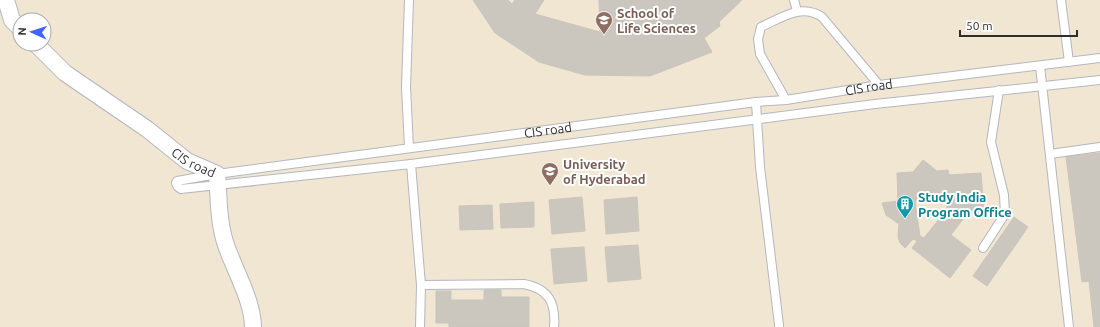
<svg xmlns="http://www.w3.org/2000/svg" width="1100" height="327" viewBox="0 0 1100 327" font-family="Ubuntu,sans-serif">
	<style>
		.education { fill: #f0e6d1; fill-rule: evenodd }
		.building { fill: #cbc7bf; stroke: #cbc5ba; fill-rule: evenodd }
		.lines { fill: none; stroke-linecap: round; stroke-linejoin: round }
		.lane-casing { stroke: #b4b7c1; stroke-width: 10 }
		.street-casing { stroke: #b4b7c1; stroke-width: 18 }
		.lane { stroke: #fff; stroke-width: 8 }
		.street { stroke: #fff; stroke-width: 16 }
		.labels { text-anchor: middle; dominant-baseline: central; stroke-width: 4; stroke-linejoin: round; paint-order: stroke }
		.education-label { font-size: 13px; font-weight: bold; fill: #785e54; stroke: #fff; text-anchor: start }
		.street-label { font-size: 13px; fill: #2e2e2e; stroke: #fff }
		.culture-label { font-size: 13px; font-weight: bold; fill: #0d838f; stroke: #fff; text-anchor: start }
	</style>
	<rect width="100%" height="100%" fill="#efe9e1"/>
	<path class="education" d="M0,0H1100V327H0ZM20,20H44V44H20Z"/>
	<path class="building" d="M473,0H508L512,4L515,0H544L535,14L600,32L599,0H742L719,22L720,26L704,38L712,52L650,76L585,75L539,62L495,33Z
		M1100,153V327H1094L1089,281L1082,282L1066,157Z
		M923,160L937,171L948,170L949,175L981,173L984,214L966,215L951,235L971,250L950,278L912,248L917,241L913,239L905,248L900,243L898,237L899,224L886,215L882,203L898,201L897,173L913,172ZM946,200L947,209L924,238L920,236L915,202Z
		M582,197L585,231L552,234L549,200Z
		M637,197L639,231L606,234L604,200Z
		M534,202V227L501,228L500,204Z
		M492,205L493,229L460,230L459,206Z
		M1014,217L1028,227L987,286L973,276Z
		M638,245L641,279L608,282L605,247Z
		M584,247L587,281L554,284L551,249Z
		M484,290H501V297H529V327H449V323H436V291H451V300H484Z"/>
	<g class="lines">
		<defs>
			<g id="lane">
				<path d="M794,0L797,11"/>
				<path d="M1061,0L1069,62"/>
				<path d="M1040,66L1069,327"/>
				<path d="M786,100L760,54L758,39L761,27C781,18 801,3 822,17L879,85"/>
				<path d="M756,102L760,167L779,325"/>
				<path d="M409,148L406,87L409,0"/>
				<path d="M1050,154L1100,147"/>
				<path id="s1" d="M411,164L181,189L178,187L176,183L177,181L183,180L217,174L756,102L786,100L879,85L1100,58"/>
				<path d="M983,248L1005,214L1004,195L991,142L999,90"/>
				<path d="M421,285L524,284C549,289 556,303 554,327"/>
				<path d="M420,327L421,285L411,164L875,104L1100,80"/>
			</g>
			<g id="street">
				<path d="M6,0L12,20L20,28"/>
				<path id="s2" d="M36,44L65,73L147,129L187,161L217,174C219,197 218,222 226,245C234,269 253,301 253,327"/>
			</g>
		</defs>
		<use href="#lane" class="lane-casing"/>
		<use href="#street" class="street-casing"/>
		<use href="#lane" class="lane"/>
		<use href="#street" class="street"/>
	</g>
	<defs>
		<symbol id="university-pin" viewBox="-11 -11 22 30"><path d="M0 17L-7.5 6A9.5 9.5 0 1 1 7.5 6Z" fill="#8d6e63" stroke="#fff"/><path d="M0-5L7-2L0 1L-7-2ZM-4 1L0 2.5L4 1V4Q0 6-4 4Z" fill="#fff"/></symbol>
		<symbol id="building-pin" viewBox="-11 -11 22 30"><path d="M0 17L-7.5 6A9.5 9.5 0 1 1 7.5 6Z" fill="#0f9aa8" stroke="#fff"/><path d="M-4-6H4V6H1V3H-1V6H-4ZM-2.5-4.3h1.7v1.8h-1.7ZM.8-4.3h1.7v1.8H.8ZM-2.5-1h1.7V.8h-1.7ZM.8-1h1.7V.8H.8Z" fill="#fff"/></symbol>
	</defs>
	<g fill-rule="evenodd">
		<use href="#university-pin" x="594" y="10" width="20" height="27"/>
		<use href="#university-pin" x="540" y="161" width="20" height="27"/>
		<use href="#building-pin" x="895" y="194" width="20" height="27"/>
	</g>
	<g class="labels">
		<g class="education-label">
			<text x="617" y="13">School of<tspan x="617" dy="15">Life Sciences</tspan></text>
			<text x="563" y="164">University<tspan x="563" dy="15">of Hyderabad</tspan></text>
		</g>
		<g class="street-label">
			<text stroke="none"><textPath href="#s1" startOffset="940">CIS road</textPath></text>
			<text stroke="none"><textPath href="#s1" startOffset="616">CIS road</textPath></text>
			<text stroke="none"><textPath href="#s2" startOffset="198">CIS road</textPath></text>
		</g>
		<g class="culture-label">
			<text x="918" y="197">Study India<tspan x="918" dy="15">Program Office</tspan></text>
		</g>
	</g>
	<g transform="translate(32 32) rotate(273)"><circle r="19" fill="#ffffff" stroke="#ababab"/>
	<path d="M0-3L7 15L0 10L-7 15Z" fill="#4264fb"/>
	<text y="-6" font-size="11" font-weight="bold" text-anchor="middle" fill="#2e2e2e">N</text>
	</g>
	<path d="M960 30v6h117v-6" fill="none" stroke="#2e2e2e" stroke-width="2"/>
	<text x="966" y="30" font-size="12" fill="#2e2e2e" stroke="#ffffff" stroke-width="3" paint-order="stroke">50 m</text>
</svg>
